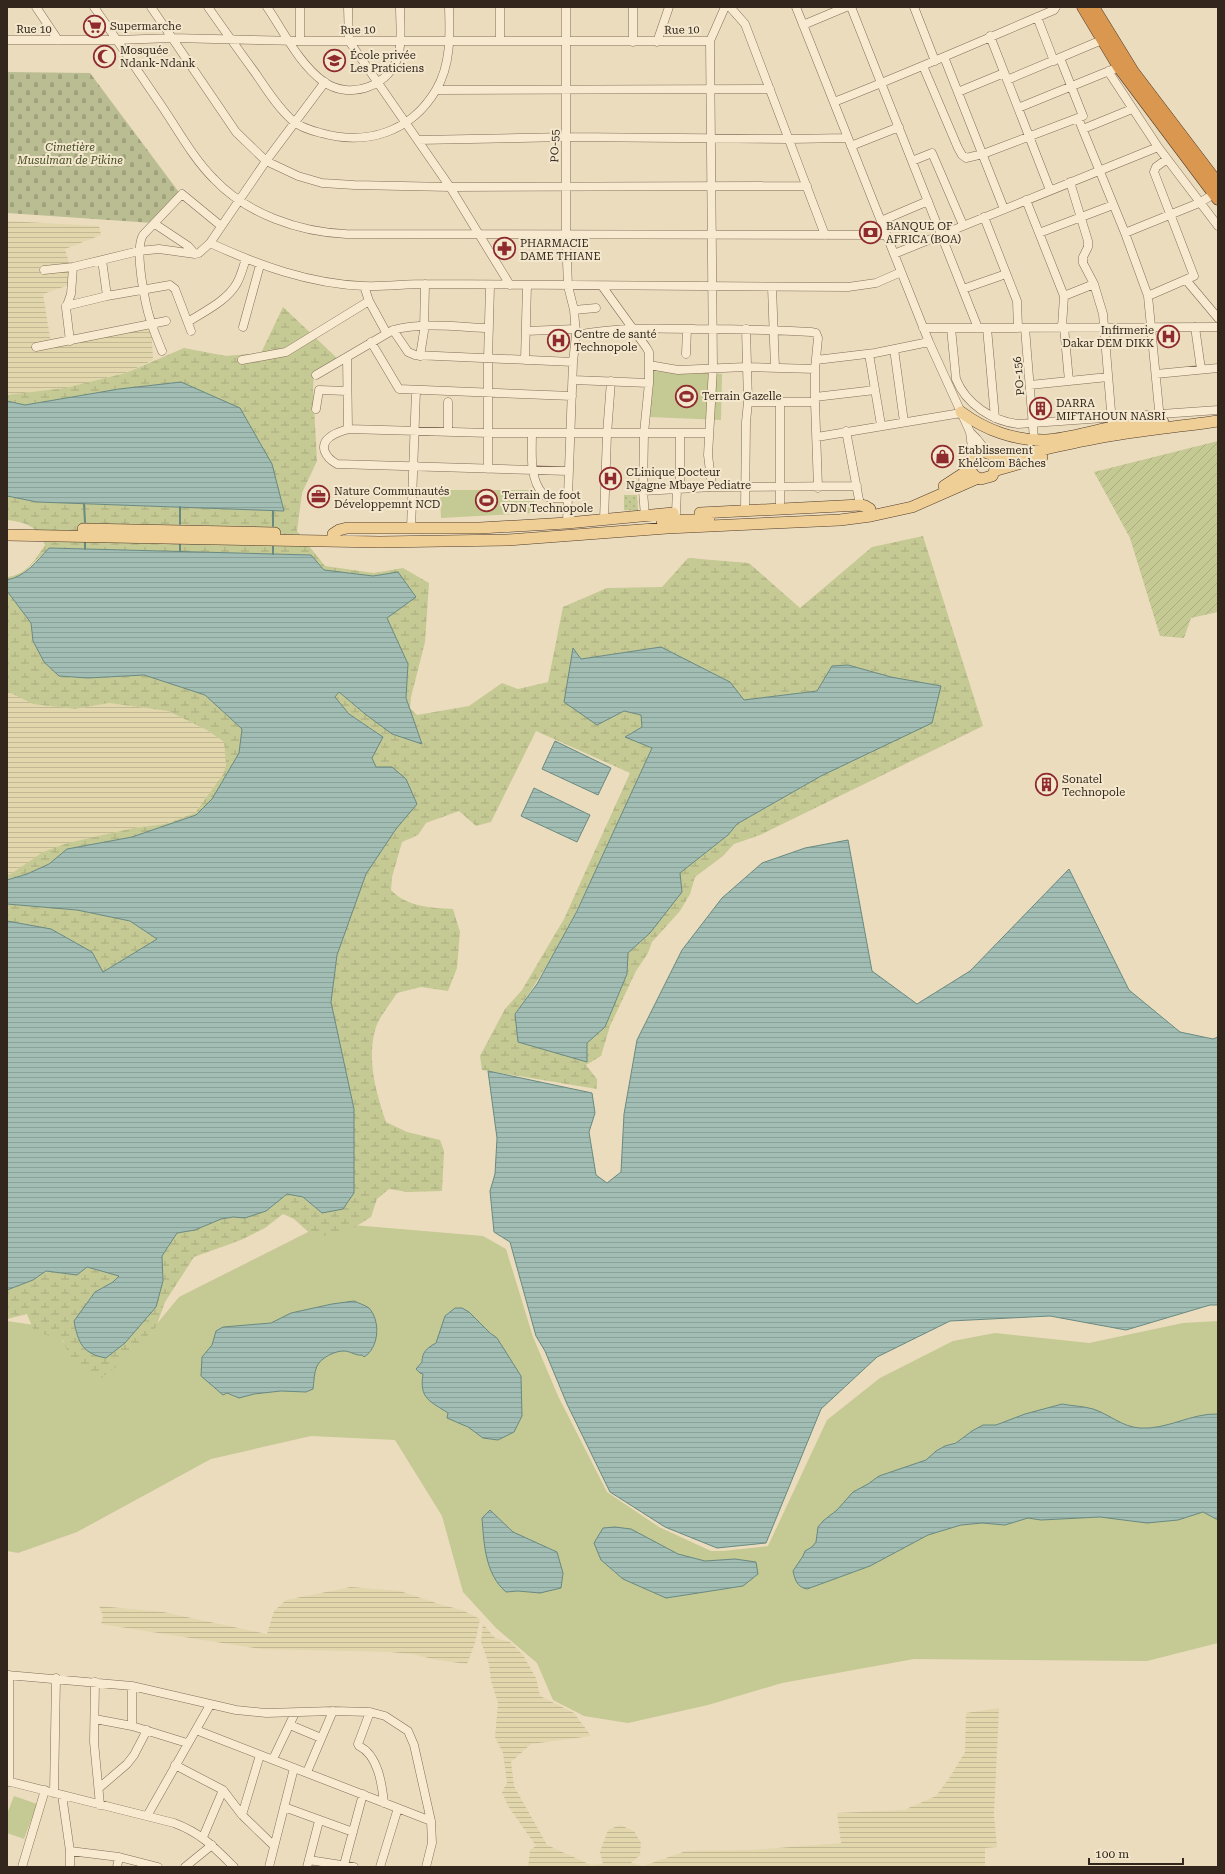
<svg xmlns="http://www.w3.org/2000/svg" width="1225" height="1874" viewBox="0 0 1225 1874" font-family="'Roboto Serif',serif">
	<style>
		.farmland { fill: url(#farmland-rules) }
		.grass { fill: #c5c993 }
		.wetland { fill: url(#wetland-marsh); fill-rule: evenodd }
		.cemetery { fill: url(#cemetery-stones) }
		.park { fill: url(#park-dots) }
		.garden { fill: url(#garden-furrows) }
		.water { fill: url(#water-rules); stroke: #698a81 }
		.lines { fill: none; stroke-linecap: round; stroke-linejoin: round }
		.stream { stroke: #698a81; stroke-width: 2 }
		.minor-casing { stroke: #836d58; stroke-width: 9 }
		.major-casing { stroke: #503b2c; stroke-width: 12 }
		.highway-casing { stroke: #503b2c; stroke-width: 13 }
		.minor { stroke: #f7ead0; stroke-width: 8 }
		.major { stroke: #efcf96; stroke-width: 11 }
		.highway { stroke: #d99750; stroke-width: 12 }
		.labels { text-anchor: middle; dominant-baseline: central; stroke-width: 4; stroke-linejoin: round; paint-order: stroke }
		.poi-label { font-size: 11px; fill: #33261c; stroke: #f3e7cd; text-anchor: start }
		.street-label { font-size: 11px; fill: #33261c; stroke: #f3e7cd }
		.park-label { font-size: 11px; font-style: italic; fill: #454e23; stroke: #f3e7cd }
	</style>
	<defs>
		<pattern id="farmland-rules" width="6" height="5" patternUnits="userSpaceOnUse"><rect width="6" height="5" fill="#e1d6ac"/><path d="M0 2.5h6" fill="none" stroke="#c2b893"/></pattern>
		<pattern id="wetland-marsh" width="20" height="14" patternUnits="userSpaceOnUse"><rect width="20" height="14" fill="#c5c993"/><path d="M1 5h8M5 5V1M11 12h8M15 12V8" fill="none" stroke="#aaac7e"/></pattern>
		<pattern id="cemetery-stones" width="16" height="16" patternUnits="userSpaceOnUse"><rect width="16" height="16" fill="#babd92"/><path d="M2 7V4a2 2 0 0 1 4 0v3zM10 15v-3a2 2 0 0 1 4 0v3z" fill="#a0a27d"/></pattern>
		<pattern id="park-dots" width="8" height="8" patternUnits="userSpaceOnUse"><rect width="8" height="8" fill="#c5c993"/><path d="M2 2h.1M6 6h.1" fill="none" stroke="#aaac7e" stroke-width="1.8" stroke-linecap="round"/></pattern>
		<pattern id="garden-furrows" width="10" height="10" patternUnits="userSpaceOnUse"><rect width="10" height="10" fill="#c5c993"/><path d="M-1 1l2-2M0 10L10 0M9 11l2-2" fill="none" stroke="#aaac7e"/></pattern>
		<pattern id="water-rules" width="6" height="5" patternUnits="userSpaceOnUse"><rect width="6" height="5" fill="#a1bdb4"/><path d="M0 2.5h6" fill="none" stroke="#8ba29a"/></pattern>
	</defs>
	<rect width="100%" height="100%" fill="#ebdcbe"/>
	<path class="farmland" d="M7,221L99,226L101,235L65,249L75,283L43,294L51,344L151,324L153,360L126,373L66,388L7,395Z
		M7,691L75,709L109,703L168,711L207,730L224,742L226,764L224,773L195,813L165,824L134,828L113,834L7,875Z
		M351,1587L400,1591L442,1605L462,1610L480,1619L475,1643L467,1664L437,1660L412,1654L390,1652L261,1649L101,1624L103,1616L99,1606L163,1612L267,1634L274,1611L286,1600Z
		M483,1624L495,1638L510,1642L523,1655L536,1678L540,1696L574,1713L591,1736L531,1744L511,1762L514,1786L547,1845L591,1865L603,1864L600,1852L608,1830L620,1825L634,1831L641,1843L640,1855L631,1863L643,1866L686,1851L752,1850L841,1843L837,1813L904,1810L936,1796L950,1777L965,1752L966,1713L999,1708L994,1815L997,1847L985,1848V1865L977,1867H528L530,1850L536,1846L508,1806L502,1792L507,1783L503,1753L495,1737L498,1703L491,1681L489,1664L481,1642Z"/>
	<path class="grass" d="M652,371L722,374L721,420L650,417Z
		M440,490H533L534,513L441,518Z
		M341,1224L483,1236L506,1249L533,1337L558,1396L607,1492L659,1527L711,1551H723L768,1546L827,1420L880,1378L953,1341L995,1333L1089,1343L1183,1323L1218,1321V1643L1147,1661L914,1659L782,1683L708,1705L628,1723L584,1716L553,1700L537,1663L496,1628L463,1592L442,1516L395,1440L311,1436L211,1459L77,1532L18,1553L7,1551V1321L55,1328L69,1351L155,1326L179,1297L318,1227Z
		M14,1796L37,1804L24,1839L7,1833V1814Z"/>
	<path class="wetland" d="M283,307L339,360L314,373L313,389L317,461L302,493L297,531L325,566L374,573L403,568L429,583L425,642L411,697L410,708L417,715L469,706L502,683L518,689L548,682L563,607L607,588L662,587L688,558L749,563L800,608L872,547L923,536L983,726L760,835L734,844L723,856L695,877L690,894L680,911L652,942L648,953L636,971L610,1026L601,1056L586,1065L597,1079V1089L482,1070L480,1056L505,1009L522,990L564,919L630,773L536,731L491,822L476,826L459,811L426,823L418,835L402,842L392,877L391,890C407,907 431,908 453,909L460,932L457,968L448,991L421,987L397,993C391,1003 380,1016 376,1027C366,1058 376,1093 386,1122L407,1132L440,1140L444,1151L442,1191L407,1192L389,1189L377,1199L371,1217L345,1233L314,1237L294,1219L283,1214L265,1228L241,1240L194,1257L165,1302L156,1327L120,1364L101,1378C77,1373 71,1363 63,1340L34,1331L27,1314L7,1319V1290L33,1280L46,1271L77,1275L87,1267L119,1276L113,1282L95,1292L87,1305L163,1281L162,1256L177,1233L195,1230L221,1219L233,1217L245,1218L266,1211L287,1194L303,1197L322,1213L354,1109L331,1002L337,955L366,874L396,829L417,804L392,767L376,768L372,758L375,731L349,714L335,697L339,692L365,714L422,744L406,698L408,664L387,618L398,572L373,576L324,570L311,555L49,548L18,578L7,580V577C26,575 35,560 45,545C36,525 27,523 7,520V496L37,502L284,511L118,389L25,405L7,401V395L65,388L126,373L184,348L226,356L261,353ZM661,647L730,682L743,700L817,691L848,665L891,677L941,686L821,776L737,824L728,835L680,873L650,933L628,953L627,974L605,1027L587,1043V1062L515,1014C573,933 610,838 652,748L625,737L642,727L641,715L624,711L597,725L574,649L580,659Z
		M7,591L31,623L33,641L44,662L59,676L88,678L144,675L205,695L242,729L239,753L212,799L196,815L132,837L67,849L49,864L27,874L7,880V875L11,874L43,852L68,843L134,828L165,824L195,813L224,773L226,764L224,742L207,730L168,711L109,703L75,709L33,704L7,691Z
		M7,904L77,910L130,921L157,939L103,972L92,952L51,929L7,921Z"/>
	<path class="cemetery" d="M7,72L90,73L181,195L153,223L7,213Z"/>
	<path class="park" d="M624,495H637L638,511L624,510Z"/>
	<path class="garden" d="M1218,441V612L1191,618L1184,638L1160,636L1130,538L1094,472Z"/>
	<path class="water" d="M181,382L240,408L272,464L284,511L37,502L7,496V401L25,405L119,389Z
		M49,548L311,555L324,570L373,576L398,572L416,597L387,618L408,664L406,698L422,744L392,734L365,714L339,692L335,697L349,714L383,737L372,758L376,767H392L406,779L417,804L396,829L366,874L337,955L331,1002L354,1109V1193L343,1209L322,1213L303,1197L287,1194L266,1211L245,1218L233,1217L221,1219L195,1230L177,1233L162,1256L163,1281L156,1307L125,1343L106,1358C83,1354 78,1343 74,1321L95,1292L113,1282L119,1276L87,1267L77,1275L46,1271L33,1280L7,1290V921L51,929L92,952L103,972L157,939L130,921L77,910L7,904V880L27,874L49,864L67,849L132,837L196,815L212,799L239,753L242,729L205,695L144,675L88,678L59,676L44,662L33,641L31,623L7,591V580C26,576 36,562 49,548Z
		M661,647L730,682L744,700L817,691L832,666L848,665L891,677L941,686L932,723L821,776L737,824L728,835L680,873L682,892L650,933L628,953L627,974L605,1027L587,1043V1062L518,1042L515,1014L537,984L577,911L652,748L625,737L642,727L641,715L624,711L597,725L564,702L573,648L581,659Z
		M555,741L611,768L598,795L542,769Z
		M534,788L590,815L577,842L521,816Z
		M848,840L872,971L917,1004L970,971L1069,869L1129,990L1180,1032L1213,1039L1218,1037V1305H1210L1126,1330L1050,1316L950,1321L877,1357L821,1409L766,1543L717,1548L665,1527L610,1492L567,1404L545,1351L536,1336L510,1242L494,1232L490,1191L495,1174L497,1138L488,1071L592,1093L595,1113L589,1132L596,1175L607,1183L621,1172L624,1114L637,1040L682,950L722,898L762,863L805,848Z
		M354,1301C358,1303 365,1305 369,1308C381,1321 379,1348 364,1357L362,1355C356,1356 350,1351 344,1351C334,1351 321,1358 317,1366C314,1372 314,1382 313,1389L306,1392L281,1391L254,1394L239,1398L227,1393L223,1395L201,1376L202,1357L212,1345L216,1331L223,1327L271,1323L291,1313L332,1304Z
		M455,1308H462L469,1312L490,1333L497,1338L521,1376L522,1416L514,1432L498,1440L483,1438L468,1427L447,1418L448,1413C430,1401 419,1399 423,1374L420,1373L416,1369L422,1362C422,1352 427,1348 436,1343L445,1316Z
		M1062,1404C1072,1406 1083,1406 1093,1409C1109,1414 1122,1427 1140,1428C1167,1430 1191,1413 1218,1414V1520L1203,1512L1178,1520L1147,1523L1100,1517L1041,1520L1028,1518L1005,1525L982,1523L961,1525L928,1535L870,1566L807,1589C797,1587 795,1580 793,1571L803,1556L805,1551L812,1547L816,1542L818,1527L823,1521L837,1510L853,1492L868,1484L879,1476L926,1460L936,1451L945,1446L956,1443L972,1431L983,1425H996L1025,1414Z
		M490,1510L513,1532L557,1552L563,1573L561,1588L540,1593L518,1591L506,1592C485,1574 484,1544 482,1518Z
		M615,1527L631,1529L678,1554L705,1561L735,1559L756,1562L758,1574L743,1586L666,1598L623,1579L601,1560L594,1543L603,1528Z"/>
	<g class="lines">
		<path class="stream" d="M84,504L85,522
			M273,511V526
			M180,524V507
			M85,542V549
			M273,546V554
			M180,551V544"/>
		<defs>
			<path id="minor" d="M36,7L58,40
				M94,7C117,40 139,73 161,105C178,130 193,158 214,179C247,214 299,232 346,234L886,235
				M151,7L236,132L266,161L298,176L322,183L354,185L450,187L807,186
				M208,7C224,30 240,52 256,74C267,90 278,108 293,121C300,127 313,131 321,133C367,146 411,132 436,90C451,65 450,35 449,7
				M267,7C284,32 299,64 324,82C351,101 392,85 399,53C402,38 400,22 400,7
				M300,7V41
				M348,7L349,41L450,187L510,285
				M500,7V41
				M566,7V236L568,286L574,310L576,335L573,362L567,523
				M725,7L710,41L713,368L708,455L712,487L857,486
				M730,7L745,24L825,235
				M796,7L929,342L970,432L973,456
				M851,7L978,328
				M914,7L935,61
				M1037,17L1054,61
				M803,25L846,7
				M990,36L1050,190
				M7,40H117L172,38L300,41H710
				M633,42V7
				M657,42L669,7
				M944,57L1004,209
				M923,66L958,148L962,155L966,158L983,154L1083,116L1060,58
				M1108,71L1158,147L1218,226
				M1007,80L1102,40
				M437,90L770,89
				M958,92L1004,73
				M834,102C908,73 981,41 1054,10L1056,7
				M1018,108L1114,69
				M1078,118L1125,233L1148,296L1160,420
				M1083,129L1132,109
				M418,140L566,137L789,139L848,138
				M851,146L899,127
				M912,161L932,153L963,225
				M1070,182L1088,241V247L1083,257V263L1094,284L1103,314L1112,423
				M1026,200L1064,296L1062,327
				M984,217L1017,301L1018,328
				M881,221L928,201
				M155,224L188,246L195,254
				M1039,233L1113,205
				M1125,233L1199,203L1214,194
				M210,243C258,265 310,284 364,286C384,287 405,284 425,284L848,287L876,283L901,272
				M894,254L1158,147
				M102,260L107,296
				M44,270L73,267
				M1186,280L1218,318
				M364,286L369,301L386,332
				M602,286L646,347L649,352V383
				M772,287L775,368
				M963,289L1006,274
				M1064,296L1094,284
				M1148,296L1194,276L1154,172L1156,167L1167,159
				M66,306L107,296L170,285L175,289L191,331
				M574,310L596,308
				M188,322C205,311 227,301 237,283C241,276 243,267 246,259
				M243,327L260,265
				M1064,327L1069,381
				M1195,327L1201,369
				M923,328L1218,327
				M951,328L956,379C966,404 992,421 1018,424L1218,410
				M987,328L995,418
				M1025,328L1034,439
				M393,330L408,352L415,355L573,362
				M526,331L576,329
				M576,335C616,327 655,328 695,329C733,329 772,330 811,332L816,333L818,338L815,369V402L818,488
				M70,341L66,308L71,294L73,267L139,251L159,249L195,254L199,253L210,243L266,161L325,82
				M371,342L399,389L572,396
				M36,347L166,321
				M894,349L904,422
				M162,351C158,341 154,332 151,322C145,304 134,250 143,235L182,194L221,226
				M686,354L687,329
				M869,354L881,425
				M420,356L424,331L425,284
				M347,357L348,429
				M242,360L286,352L369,301
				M525,360L527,285
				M816,360L875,353L929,342
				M649,365L678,370L746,367L815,369
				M1156,374L1218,368
				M316,375L393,330C424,322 458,327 489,328
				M573,380L649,383L644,433L643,491L645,516
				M1030,385L1108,377
				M815,397L875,390
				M748,402H815
				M316,409L319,390L347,391
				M846,431L860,505
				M448,432V402
				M970,432L977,439L987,452
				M532,433C532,452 529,479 543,494C549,500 560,498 568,498
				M817,437L961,413
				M488,469V359L490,286
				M568,471L337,464C326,458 318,446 330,437C335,433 343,431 348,429L489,433H709
				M680,489V433
				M643,491L712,487
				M780,509V402
				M745,511L746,422L748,402L746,329
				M676,513L677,489
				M604,520L607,434L611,381
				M411,529L416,390
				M7,1675L132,1686L236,1710L266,1713L333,1711L370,1712L385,1716L408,1731L414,1745L431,1821L432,1843L426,1867
				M95,1682L94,1742L100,1805
				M370,1712L358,1744L359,1746C378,1755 382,1784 384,1803
				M95,1719L132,1726L187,1743
				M290,1725L321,1738
				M132,1726V1686
				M196,1730L431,1821
				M273,1759L295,1713
				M175,1765L223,1790L242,1815L274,1846
				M307,1772L333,1711
				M7,1781L174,1823C201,1833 214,1847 234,1867
				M9,1782V1675
				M99,1788L127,1764L134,1755L147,1730
				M54,1793L56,1678
				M62,1795L70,1851V1867
				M284,1807L353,1832
				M242,1815L260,1755
				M147,1816L210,1705
				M203,1837L223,1790
				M70,1851L119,1857L158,1867
				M309,1860L354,1867
				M344,1865L363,1794
				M22,1867L45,1790
				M117,1867L119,1857
				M185,1867L212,1845
				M269,1867L294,1768
				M307,1867L319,1821
				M380,1867L398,1808"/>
			<path id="major" d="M961,412C985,430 1015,441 1046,440C1067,439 1088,432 1109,428C1126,424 1143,423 1160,420L1163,422
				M993,455L997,466L992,476L981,479C969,476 964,458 979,453C985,450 988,454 993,455C998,458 1008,457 1014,456C1042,450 1069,443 1097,438C1137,430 1178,427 1218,421
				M997,470L1042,457
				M944,486L970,469
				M700,513L860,505L865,506L870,509
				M662,521L709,519
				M83,529L275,533
				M333,534L339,530L347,528H480L567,523L673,513
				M7,535L380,542L507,540L667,528L840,520L871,516L912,507L978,478"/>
			<path id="highway" d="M1083,7L1119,67L1218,199
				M1093,7L1133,72L1218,184"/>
		</defs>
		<use href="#minor" class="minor-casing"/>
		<use href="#major" class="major-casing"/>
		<use href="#highway" class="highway-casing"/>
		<use href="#minor" class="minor"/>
		<use href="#major" class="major"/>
		<use href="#highway" class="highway"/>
	</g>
	<defs>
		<symbol id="supermarket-ring" viewBox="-11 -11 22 22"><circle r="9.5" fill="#f3e7cd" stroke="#8f2a2f" stroke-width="1.5"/><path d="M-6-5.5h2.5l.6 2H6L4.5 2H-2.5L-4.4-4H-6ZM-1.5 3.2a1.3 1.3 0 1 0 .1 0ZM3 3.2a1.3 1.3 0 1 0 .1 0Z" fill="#8f2a2f"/></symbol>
		<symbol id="mosque-ring" viewBox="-11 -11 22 22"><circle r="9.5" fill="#f3e7cd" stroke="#8f2a2f" stroke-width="1.5"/><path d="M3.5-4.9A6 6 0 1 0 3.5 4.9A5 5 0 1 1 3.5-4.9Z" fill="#8f2a2f"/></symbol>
		<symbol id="school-ring" viewBox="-11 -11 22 22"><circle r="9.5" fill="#f3e7cd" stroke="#8f2a2f" stroke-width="1.5"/><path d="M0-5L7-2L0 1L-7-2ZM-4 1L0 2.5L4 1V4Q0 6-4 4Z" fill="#8f2a2f"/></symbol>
		<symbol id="bank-ring" viewBox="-11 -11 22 22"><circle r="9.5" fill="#f3e7cd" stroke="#8f2a2f" stroke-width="1.5"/><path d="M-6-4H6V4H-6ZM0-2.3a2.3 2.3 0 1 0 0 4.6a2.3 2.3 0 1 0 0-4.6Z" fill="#8f2a2f"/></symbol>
		<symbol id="pharmacy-ring" viewBox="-11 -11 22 22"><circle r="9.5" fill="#f3e7cd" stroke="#8f2a2f" stroke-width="1.5"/><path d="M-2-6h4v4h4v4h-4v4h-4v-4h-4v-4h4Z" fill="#8f2a2f"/></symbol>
		<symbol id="hospital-ring" viewBox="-11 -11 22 22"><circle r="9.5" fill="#f3e7cd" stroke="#8f2a2f" stroke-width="1.5"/><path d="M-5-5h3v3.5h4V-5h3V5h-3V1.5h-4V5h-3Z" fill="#8f2a2f"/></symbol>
		<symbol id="stadium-ring" viewBox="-11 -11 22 22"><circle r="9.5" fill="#f3e7cd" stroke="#8f2a2f" stroke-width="1.5"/><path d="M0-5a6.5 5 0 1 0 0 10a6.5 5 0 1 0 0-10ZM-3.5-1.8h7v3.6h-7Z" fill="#8f2a2f"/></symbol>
		<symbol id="building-ring" viewBox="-11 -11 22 22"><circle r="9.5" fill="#f3e7cd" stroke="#8f2a2f" stroke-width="1.5"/><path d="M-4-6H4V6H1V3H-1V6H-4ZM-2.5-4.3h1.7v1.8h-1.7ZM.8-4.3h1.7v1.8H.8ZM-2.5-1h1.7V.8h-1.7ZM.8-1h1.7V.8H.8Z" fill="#8f2a2f"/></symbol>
		<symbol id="shop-ring" viewBox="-11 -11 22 22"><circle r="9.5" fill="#f3e7cd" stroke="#8f2a2f" stroke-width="1.5"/><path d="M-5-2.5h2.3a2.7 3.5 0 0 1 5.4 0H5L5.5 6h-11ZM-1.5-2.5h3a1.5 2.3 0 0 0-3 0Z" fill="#8f2a2f"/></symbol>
		<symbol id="office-ring" viewBox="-11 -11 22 22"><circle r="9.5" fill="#f3e7cd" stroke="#8f2a2f" stroke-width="1.5"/><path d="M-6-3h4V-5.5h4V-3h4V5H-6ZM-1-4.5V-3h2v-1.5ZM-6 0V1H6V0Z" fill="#8f2a2f"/></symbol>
	</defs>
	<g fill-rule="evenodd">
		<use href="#supermarket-ring" x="82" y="14" width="25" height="25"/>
		<use href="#mosque-ring" x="92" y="44" width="25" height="25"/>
		<use href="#school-ring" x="322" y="48" width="25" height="25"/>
		<use href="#bank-ring" x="858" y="220" width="25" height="25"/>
		<use href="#pharmacy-ring" x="492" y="236" width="25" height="25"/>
		<use href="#hospital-ring" x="1156" y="324" width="25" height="25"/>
		<use href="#hospital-ring" x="546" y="328" width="25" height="25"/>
		<use href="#stadium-ring" x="674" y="384" width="25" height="25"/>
		<use href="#building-ring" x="1028" y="396" width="25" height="25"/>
		<use href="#shop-ring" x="930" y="444" width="25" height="25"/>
		<use href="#hospital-ring" x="598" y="466" width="25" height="25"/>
		<use href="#office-ring" x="306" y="484" width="25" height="25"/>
		<use href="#stadium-ring" x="474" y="488" width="25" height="25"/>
		<use href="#building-ring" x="1034" y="772" width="25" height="25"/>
	</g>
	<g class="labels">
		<g class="poi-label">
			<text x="110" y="26">Supermarche</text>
			<text x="120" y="50">Mosquée<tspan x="120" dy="13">Ndank-Ndank</tspan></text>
			<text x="350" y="55">École privée<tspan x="350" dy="13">Les Praticiens</tspan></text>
			<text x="886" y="226">BANQUE OF<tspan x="886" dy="13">AFRICA (BOA)</tspan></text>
			<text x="520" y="243">PHARMACIE<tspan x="520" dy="13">DAME THIANE</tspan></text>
			<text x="1154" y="330" text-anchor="end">Infirmerie<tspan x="1154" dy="13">Dakar DEM DIKK</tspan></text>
			<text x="574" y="334">Centre de santé<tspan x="574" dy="13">Technopole</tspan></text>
			<text x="702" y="396">Terrain Gazelle</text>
			<text x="1056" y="403">DARRA<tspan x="1056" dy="13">MIFTAHOUN NASRI</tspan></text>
			<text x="958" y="450">Etablissement<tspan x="958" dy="13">Khélcom Bâches</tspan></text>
			<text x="626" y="472">CLinique Docteur<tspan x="626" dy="13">Ngagne Mbaye Pediatre</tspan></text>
			<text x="334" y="491">Nature Communautés<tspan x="334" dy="13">Développemnt NCD</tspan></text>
			<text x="502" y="495">Terrain de foot<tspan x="502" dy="13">VDN Technopole</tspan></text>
			<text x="1062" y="779">Sonatel<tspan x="1062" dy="13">Technopole</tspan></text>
		</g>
		<g class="street-label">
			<text x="34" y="29">Rue 10</text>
			<text transform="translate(358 30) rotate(-1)">Rue 10</text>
			<text transform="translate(682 30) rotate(-1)">Rue 10</text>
			<text transform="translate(555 146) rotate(-89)">PO-55</text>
			<text transform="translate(1019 376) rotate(-95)">PO-156</text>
		</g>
		<g class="park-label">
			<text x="70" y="147">Cimetière<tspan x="70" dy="13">Musulman de Pikine</tspan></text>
		</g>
	</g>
	<rect width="1225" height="1874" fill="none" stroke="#33261c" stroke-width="16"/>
	<path d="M1089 1858v6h94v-6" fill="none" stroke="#33261c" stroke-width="2"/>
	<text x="1095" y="1858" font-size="12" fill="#33261c" stroke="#f3e7cd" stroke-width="3" paint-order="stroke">100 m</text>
</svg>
